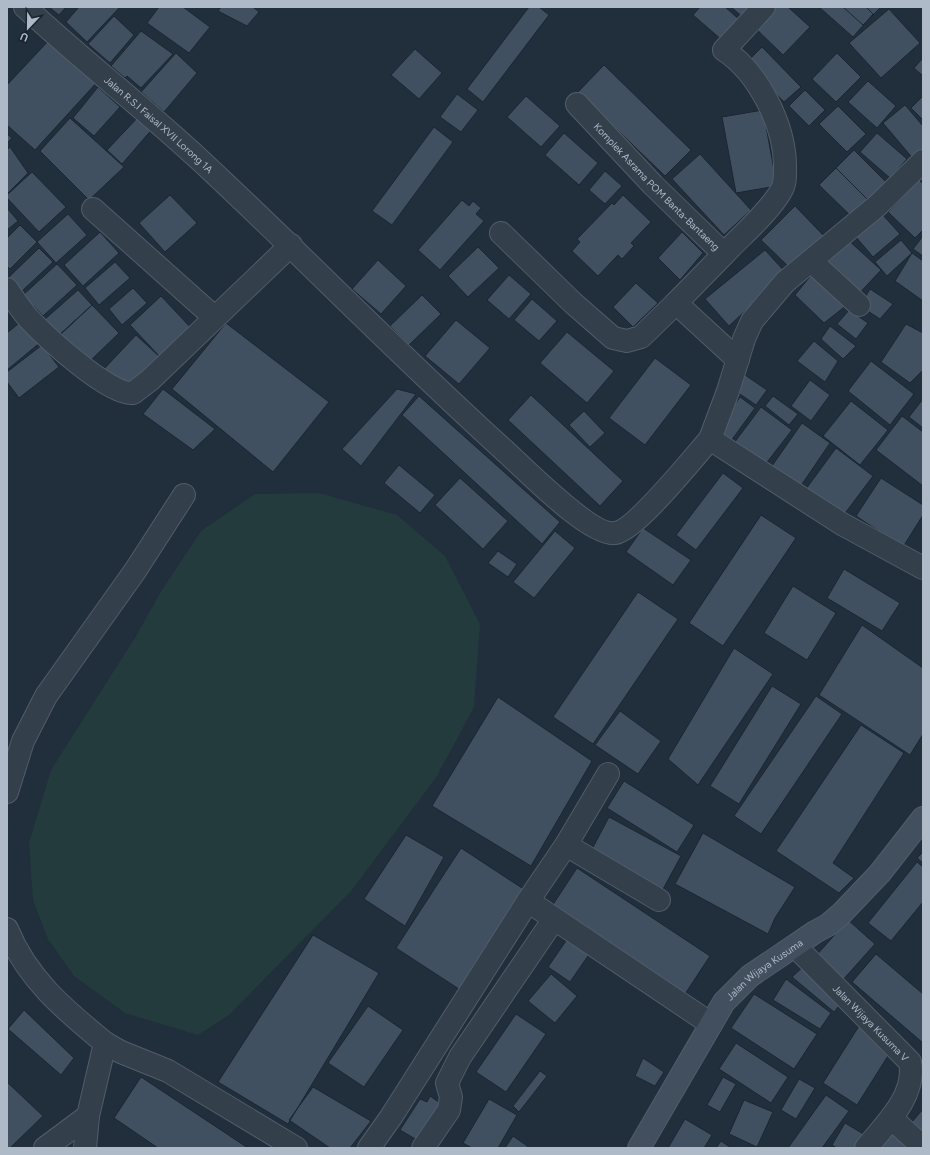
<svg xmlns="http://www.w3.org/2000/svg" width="930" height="1155" viewBox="0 0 930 1155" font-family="Figtree,sans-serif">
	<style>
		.green { fill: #233b3d }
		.building { fill: #415060; stroke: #1c2632 }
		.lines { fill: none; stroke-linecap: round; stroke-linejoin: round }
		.street-casing { stroke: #525d69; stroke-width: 24 }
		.secondary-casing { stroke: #525d69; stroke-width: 24 }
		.street { stroke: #343f4c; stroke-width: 22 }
		.secondary { stroke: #424f5f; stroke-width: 22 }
		.labels { text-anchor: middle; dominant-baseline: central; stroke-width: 4; stroke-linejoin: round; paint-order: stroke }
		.street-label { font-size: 10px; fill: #afbac8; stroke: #1a2430 }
	</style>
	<rect width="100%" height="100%" fill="#212e3c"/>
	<path class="green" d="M319,493L397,515L445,556L480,624L474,707L437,776L352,890L229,1015L198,1035L125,1013L74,976L48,939L33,900L29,843L51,770L136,636L160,593L201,531L255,494Z"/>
	<path class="building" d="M49,7H66L59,15Z
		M79,7H120L87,42L66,22Z
		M159,7H183L210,27L189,53L147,23Z
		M221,7H253L259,12L247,26L218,11Z
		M529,7H539L549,15L483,102L467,89Z
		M700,7H725L741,21L723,41L693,15Z
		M731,7H757L746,20Z
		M769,7H788L810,27L783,55L752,25Z
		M819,7H866L873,14L853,37Z
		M843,7H881L863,25Z
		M889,9L920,43L881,78L849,43Z
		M114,16L134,35L110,63L88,44Z
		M141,31L173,54L141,88L127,76L125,78L111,66Z
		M52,37L98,81L35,150L7,125V85Z
		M762,47L801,87L784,102L746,63Z
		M415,49L442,73L419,99L391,75Z
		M176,53L197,73L164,112L141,92Z
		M837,53L861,77L836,102L812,79Z
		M923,58V76L914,68Z
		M604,65L691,150L665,176L578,92Z
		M868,81L896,106L877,128L848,102Z
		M98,87L120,107L94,136L73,118Z
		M805,90L825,110L809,126L789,106Z
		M457,94L478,110L461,132L440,117Z
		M526,96L560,126L541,147L507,117Z
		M923,96V120L911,108Z
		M905,105L923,126V155L915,161L883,123Z
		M838,106L866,134L847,152L819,124Z
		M763,110L777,186L736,193L722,117Z
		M141,114L154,127L122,164L107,150Z
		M70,118L124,167L89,200L40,151Z
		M434,127L453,142L392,225L372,211Z
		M564,133L598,163L579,185L545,155Z
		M877,133L907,159L890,178L860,152Z
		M7,134L12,138L7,143Z
		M10,147L28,173L7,194V150Z
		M854,150L890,186L872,204L836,168Z
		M700,154L751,210L724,235L672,179Z
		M836,168L872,204L855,220L819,185Z
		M605,171L622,186L605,204L589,190Z
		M32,172L66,207L39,232L7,198V195Z
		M919,180L923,184V230L915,238L888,212Z
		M170,195L197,223L165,252L139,223Z
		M623,195L651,222L631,243L634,246L622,259L618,255L598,276L572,251L580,242L577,239L612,203L614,205Z
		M462,200L469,206L473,201L481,208L476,214L484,221L440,270L418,250Z
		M795,206L824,236L791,269L761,240Z
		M7,208L18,221L7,230Z
		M68,214L87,235L56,263L37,242Z
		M882,214L900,234L873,257L856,237Z
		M20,225L37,242L10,269L7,266V238Z
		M100,232L119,253L83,286L64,265Z
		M682,232L703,253L680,280L658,258Z
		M923,236V256L913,249Z
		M846,238L881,270L855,298L821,266Z
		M901,240L912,253L887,276L875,262Z
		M478,247L499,268L468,297L448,276Z
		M39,248L53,262L22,291L9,277Z
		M765,250L786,273L729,326L705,299Z
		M912,253L923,261V301L895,281Z
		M378,260L406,286L381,314L352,289Z
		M115,262L130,278L99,305L85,288Z
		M57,264L77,285L43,316L23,295Z
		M813,273L852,301L824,323L795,295Z
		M509,275L531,294L509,319L487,300Z
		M636,283L658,303L633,327L613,307Z
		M133,288L147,303L122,325L109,309Z
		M870,289L893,304L880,319L860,306Z
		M78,290L92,305L58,336L44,320Z
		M422,295L441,314L409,345L390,326Z
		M161,296L192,329L161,358L130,325Z
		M532,299L557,321L539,341L514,320Z
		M92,305L119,333L87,364L60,335Z
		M849,310L868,323L856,339L837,324Z
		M24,319L42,341L7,370V333Z
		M456,320L490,348L459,384L425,356Z
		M226,323L329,402L273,472L172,389Z
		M906,324L923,333V370L910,383L881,362Z
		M830,326L856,346L843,359L821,339Z
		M567,332L614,371L587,403L540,363Z
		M136,335L161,358L129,393L103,370Z
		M814,341L838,361L825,382L797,361Z
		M42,345L59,367L19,398L7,382V372Z
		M655,358L691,385L645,445L609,418Z
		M871,361L914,394L890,425L848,391Z
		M745,375L767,390L756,405L734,390Z
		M810,380L830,395L811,421L791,406Z
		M163,389L215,429L193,450L143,414Z
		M397,389L416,394L361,466L342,449Z
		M531,395L623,481L600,506L508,420Z
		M419,396L560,522L542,544L402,415Z
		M773,396L798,414L789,425L765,406Z
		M740,397L755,408L728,445L713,435Z
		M923,399V428L909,417Z
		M851,401L888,430L860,465L823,436Z
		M761,407L792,430L761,470L731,447Z
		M584,411L605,433L590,447L569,425Z
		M902,416L923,432V486L876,450Z
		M802,423L830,443L796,493L767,473Z
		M836,448L873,476L840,520L803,493Z
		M399,465L435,495L420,513L384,483Z
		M723,473L743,488L696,550L676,535Z
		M460,478L508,521L483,549L435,505Z
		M881,478L923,505V515L903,547L856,516Z
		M761,515L796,538L723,646L689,623Z
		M643,528L691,560L673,585L626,552Z
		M555,531L575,548L534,598L513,582Z
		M498,551L517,564L508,577L488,563Z
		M844,569L900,603L882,631L827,598Z
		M793,586L836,613L807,660L764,633Z
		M638,592L678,619L593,744L553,717Z
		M862,625L923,668V734L910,755L819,695Z
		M734,648L773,674L698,785L668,759Z
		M772,686L801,704L739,804L710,786Z
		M816,696L842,714L761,834L734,816Z
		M498,697L592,761L531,866L432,806Z
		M620,711L661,741L638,774L595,745Z
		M861,725L904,753L833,863L854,878L839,893L776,851Z
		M624,781L694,825L677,852L607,808Z
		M609,817L681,856L662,891L590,853Z
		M703,833L795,887L775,918L768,934L675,884Z
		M406,835L444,857L405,926L364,899Z
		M461,848L528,892L462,991L396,948Z
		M923,852V863L917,858Z
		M917,862L923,867V902L891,941L868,923Z
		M577,868L710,956L685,994L552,906Z
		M848,920L875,944L841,982L814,958Z
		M313,935L379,973L288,1124L218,1082Z
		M568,938L590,953L570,982L548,967Z
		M876,954L923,994V1043L852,982Z
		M805,965L843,1001L834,1012L792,977Z
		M551,974L577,996L555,1023L528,1001Z
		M786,979L831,1013L820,1029L773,1000Z
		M754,994L817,1034L794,1069L731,1028Z
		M368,1006L403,1030L364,1087L328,1063Z
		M24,1010L74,1058L61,1075L8,1029Z
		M516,1014L546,1034L506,1092L476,1072Z
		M859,1026L893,1048L857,1105L823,1083Z
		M736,1043L788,1077L771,1103L719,1069Z
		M643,1058L664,1072L655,1086L635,1076Z
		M540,1071L547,1076L519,1112L513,1106Z
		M141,1077L248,1148H158L114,1118Z
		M723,1077L736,1084L720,1112L707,1105Z
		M799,1079L815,1088L796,1119L781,1110Z
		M7,1082L43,1116L10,1148H7Z
		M313,1087L371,1121L350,1148H330L289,1120Z
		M826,1095L849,1111L822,1148H788Z
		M430,1096L443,1105L417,1140L400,1130L420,1099L427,1102Z
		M489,1099L517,1115L498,1148H472L463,1143Z
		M744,1100L773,1112L757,1147L729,1134Z
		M923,1109V1132L912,1122Z
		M685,1119L712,1135L704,1148H668Z
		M845,1123L865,1135L857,1148H837L832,1145Z
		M886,1128L910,1148H871Z
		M513,1136L530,1148H505Z
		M721,1141L731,1148H716Z"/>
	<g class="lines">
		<defs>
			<g id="street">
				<path id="s1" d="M25,7C82,60 144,108 201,161C303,256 401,357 505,451C525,469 591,537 615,533C635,531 694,457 710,439L842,524L923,568"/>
				<path id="s2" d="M577,104L653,185L724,254L676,303"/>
				<path d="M93,209L214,317"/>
				<path d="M501,233L573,303L613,338L627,341L641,337L676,303L738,360"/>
				<path d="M724,254C741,236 769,212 781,191C786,183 785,173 785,164C784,124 758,72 724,50L764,7"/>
				<path d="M811,261L859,305"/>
				<path d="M7,289C14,299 21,310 29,319C46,337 110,396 133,393L150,380L291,245"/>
				<path d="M710,439L728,391L744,339L752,321L785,282L878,205L923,161"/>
				<path d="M7,792L23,741L46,696L135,571L184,495"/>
				<path d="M566,845L659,900"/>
				<path d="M528,901L711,1024"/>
				<path d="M7,929C27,979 65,1010 105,1043L88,1116L85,1148"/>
				<path id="s3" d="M795,946L910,1062C917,1095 885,1125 866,1148"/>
				<path d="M105,1043L121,1052L168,1071L296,1148"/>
				<path d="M891,1118L923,1147"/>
				<path d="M45,1148L88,1116"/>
				<path d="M369,1148L391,1117L528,901L566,845L608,774"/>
				<path d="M423,1148L449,1110L451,1097L447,1083L460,1057L554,919"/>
			</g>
			<g id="secondary">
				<path id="s4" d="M639,1148L724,1002L750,976L815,932L828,925L841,914L880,873L923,818"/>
			</g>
		</defs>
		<use href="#street" class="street-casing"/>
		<use href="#secondary" class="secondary-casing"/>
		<use href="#street" class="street"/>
		<use href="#secondary" class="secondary"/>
	</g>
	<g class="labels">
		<g class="street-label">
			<text stroke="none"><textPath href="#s1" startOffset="178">Jalan R.S.I Faisal XVII Lorong 1A</textPath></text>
			<text stroke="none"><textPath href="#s2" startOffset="115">Komplek Asrama POM Banta-Bantaeng</textPath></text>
			<text stroke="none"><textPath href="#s4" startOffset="221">Jalan Wijaya Kusuma</textPath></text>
			<text stroke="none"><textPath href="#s3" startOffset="108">Jalan Wijaya Kusuma V</textPath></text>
		</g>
	</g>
	<rect width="930" height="1155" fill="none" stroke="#afbac8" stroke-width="16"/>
	<g transform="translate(28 28) rotate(202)" stroke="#1a2430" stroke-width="3" paint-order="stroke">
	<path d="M0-3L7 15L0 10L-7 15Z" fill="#afbac8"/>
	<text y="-6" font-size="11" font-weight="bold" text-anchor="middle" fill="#afbac8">U</text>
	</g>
</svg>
